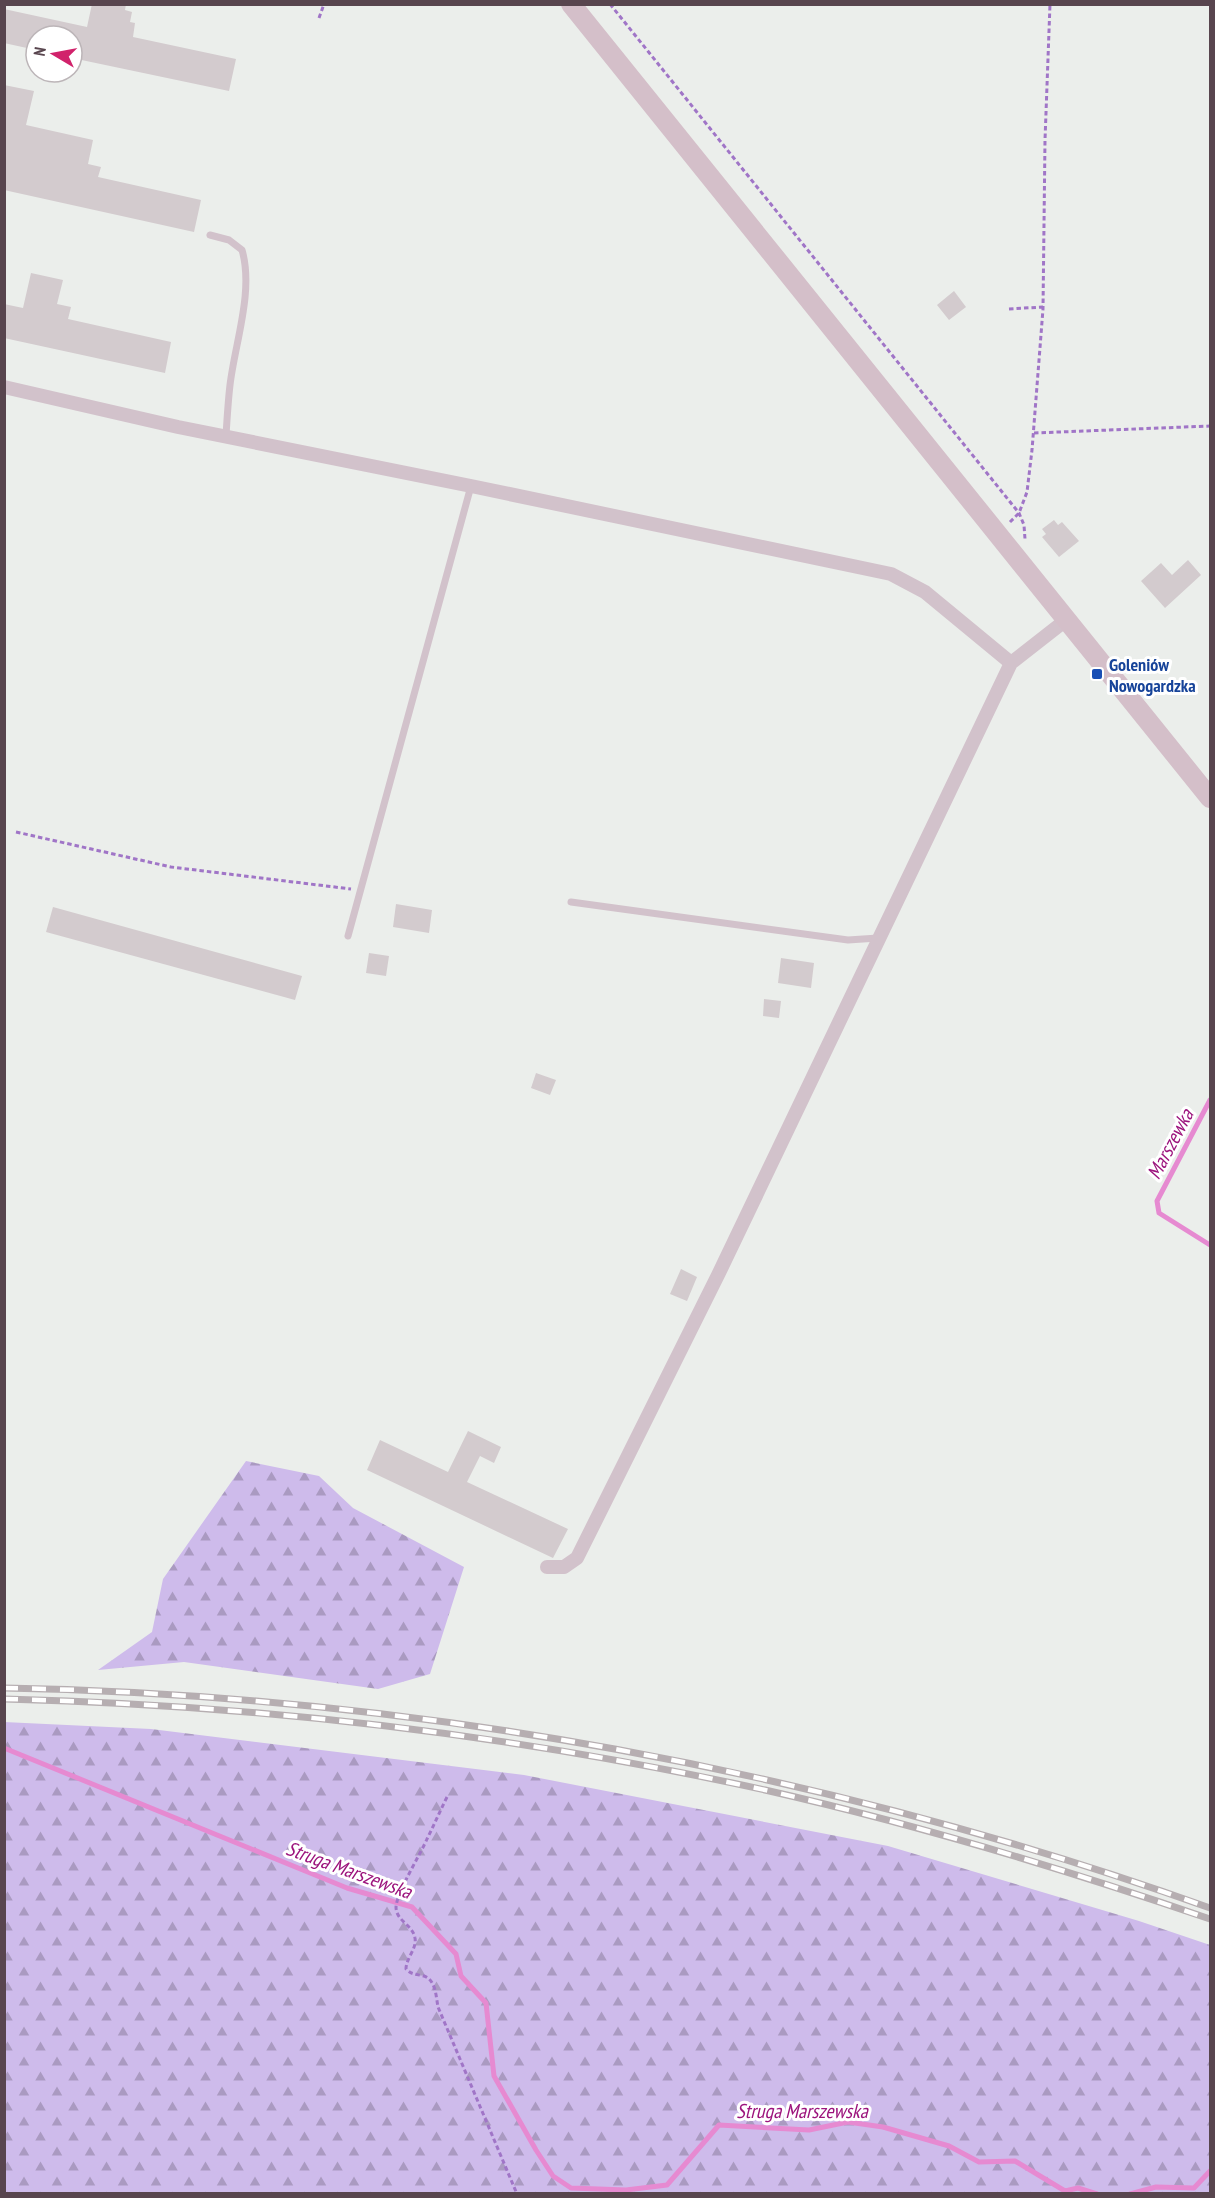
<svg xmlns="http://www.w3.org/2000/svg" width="1215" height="2198" viewBox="0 0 1215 2198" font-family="'PT Sans Narrow',sans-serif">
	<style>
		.forest { fill: url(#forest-firs) }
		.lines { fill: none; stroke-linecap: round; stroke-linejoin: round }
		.stream { stroke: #e68ad1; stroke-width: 5 }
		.building { fill: #d3cbce }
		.path { stroke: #a075c7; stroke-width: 3; stroke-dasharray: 4.5 3; stroke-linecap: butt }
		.lane { stroke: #d2c2cb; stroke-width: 7 }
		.street { stroke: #d2c2cb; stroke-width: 14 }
		.secondary { stroke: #d4bfc9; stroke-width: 20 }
		.rail-casing { stroke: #b6aeb1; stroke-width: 7 }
		.rail { stroke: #fff; stroke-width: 4.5; stroke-dasharray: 14; stroke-linecap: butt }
		.transit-dot { fill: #1a4fb4; stroke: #fff; stroke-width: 2 }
		.labels { text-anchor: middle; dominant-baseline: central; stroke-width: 6; stroke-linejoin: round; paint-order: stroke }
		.transit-label { font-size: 18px; font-weight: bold; fill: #164399; stroke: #fff; text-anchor: start }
		.water-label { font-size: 20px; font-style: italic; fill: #9c147d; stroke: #fff }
	</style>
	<defs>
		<pattern id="forest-firs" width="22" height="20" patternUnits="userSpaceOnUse" patternTransform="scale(1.5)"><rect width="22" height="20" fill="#cebbeb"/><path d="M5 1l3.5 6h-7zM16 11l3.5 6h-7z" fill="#aa9ac1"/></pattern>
	</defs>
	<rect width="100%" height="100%" fill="#ebeeeb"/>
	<path class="forest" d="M246,1461L319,1476L353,1508L464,1567L430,1674L378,1689L184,1662L98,1670L152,1632L163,1579Z
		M4,1722L151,1729L524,1775L888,1846L1139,1921L1210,1945V2193H5Z"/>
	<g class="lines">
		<path class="stream" d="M1210,1100L1157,1201L1159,1213L1210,1245
			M4,1748L347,1888L412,1907L456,1954L461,1976L486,2003L494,2076L536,2150L553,2176L571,2188L626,2190L667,2185L719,2125L809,2130L848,2122L883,2127L949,2146L979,2162L1015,2161L1065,2191L1078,2188L1097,2194
			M1130,2194L1156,2187L1194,2188L1210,2171"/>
	</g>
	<path class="building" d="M92,4H126L125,10L132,12L130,22L135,23L133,37L236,59L229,91L72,58V36H36V50L4,43V9L87,27Z
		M4,85L34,91L26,125L93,140L88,164L101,167L98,177L201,200L194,232L4,190Z
		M31,273L63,280L57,304L71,307L68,319L171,342L165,373L4,338V304L23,308Z
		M954,291L966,307L949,320L937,305Z
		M1054,520L1058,525L1062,522L1079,541L1059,557L1042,537L1046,534L1042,529Z
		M1188,560L1201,575L1165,608L1141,581L1161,563L1172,575Z
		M396,904L432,910L429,933L393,927Z
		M53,907L302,976L295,1000L46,932Z
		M369,953L389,956L386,976L366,973Z
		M781,958L814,963L811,988L778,983Z
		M764,999L781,1001L779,1018L763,1016Z
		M536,1073L556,1080L550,1095L531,1088Z
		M681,1269L697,1277L687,1301L670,1294Z
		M468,1431L501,1447L494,1463L480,1456L467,1482L568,1529L553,1558L367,1470L380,1440L448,1472Z"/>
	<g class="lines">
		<path class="path" d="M610,4L1019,513L1024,525L1025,539
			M319,18L324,4
			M1009,309L1043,307
			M1034,433L1210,426
			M1010,522L1019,513L1027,492L1032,450L1043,309L1045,140L1050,4
			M16,832L171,867L351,889
			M447,1797C440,1811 434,1825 427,1839C420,1855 397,1892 396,1907C396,1921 413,1925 415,1938C417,1949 406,1958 406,1969C412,1975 416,1974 424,1976C436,1980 436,1997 438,2007L517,2194"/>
		<path class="lane" d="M210,235L229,240L242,250C254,291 235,343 230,385C228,402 227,419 226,436
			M571,902L848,940L878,938
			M348,936L471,486"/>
		<path class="street" d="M4,387L178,427L471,486L891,574L925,592L1011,663
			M547,1567H564L577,1558L718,1275L1011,663L1066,620"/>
		<path class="secondary" d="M571,4L1210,798"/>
		<defs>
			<path id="rail" d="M4,1688C412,1695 826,1771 1210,1908
				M4,1699C260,1705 515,1735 765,1790C916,1824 1064,1869 1210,1919"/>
		</defs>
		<use href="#rail" class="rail-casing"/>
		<use href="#rail" class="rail"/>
	</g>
	<rect class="transit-dot" x="1091" y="668" width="12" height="12" rx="3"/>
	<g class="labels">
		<g class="transit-label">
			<text x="1109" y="664">Goleniów<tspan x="1109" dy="21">Nowogardzka</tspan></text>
		</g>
		<g class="water-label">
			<text transform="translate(1170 1144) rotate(-62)">Marszewka</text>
			<text transform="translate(349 1870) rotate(20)">Struga Marszewska</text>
			<text x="802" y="2111">Struga Marszewska</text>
		</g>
	</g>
	<rect width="1215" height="2198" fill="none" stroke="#58454e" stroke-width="12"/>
	<g transform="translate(54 54) rotate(280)"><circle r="28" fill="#ffffff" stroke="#bcb5b8" stroke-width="1.5"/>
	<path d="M0-4.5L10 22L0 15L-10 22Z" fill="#d1226b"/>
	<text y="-9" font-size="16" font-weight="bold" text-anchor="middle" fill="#58454e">N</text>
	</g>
</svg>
